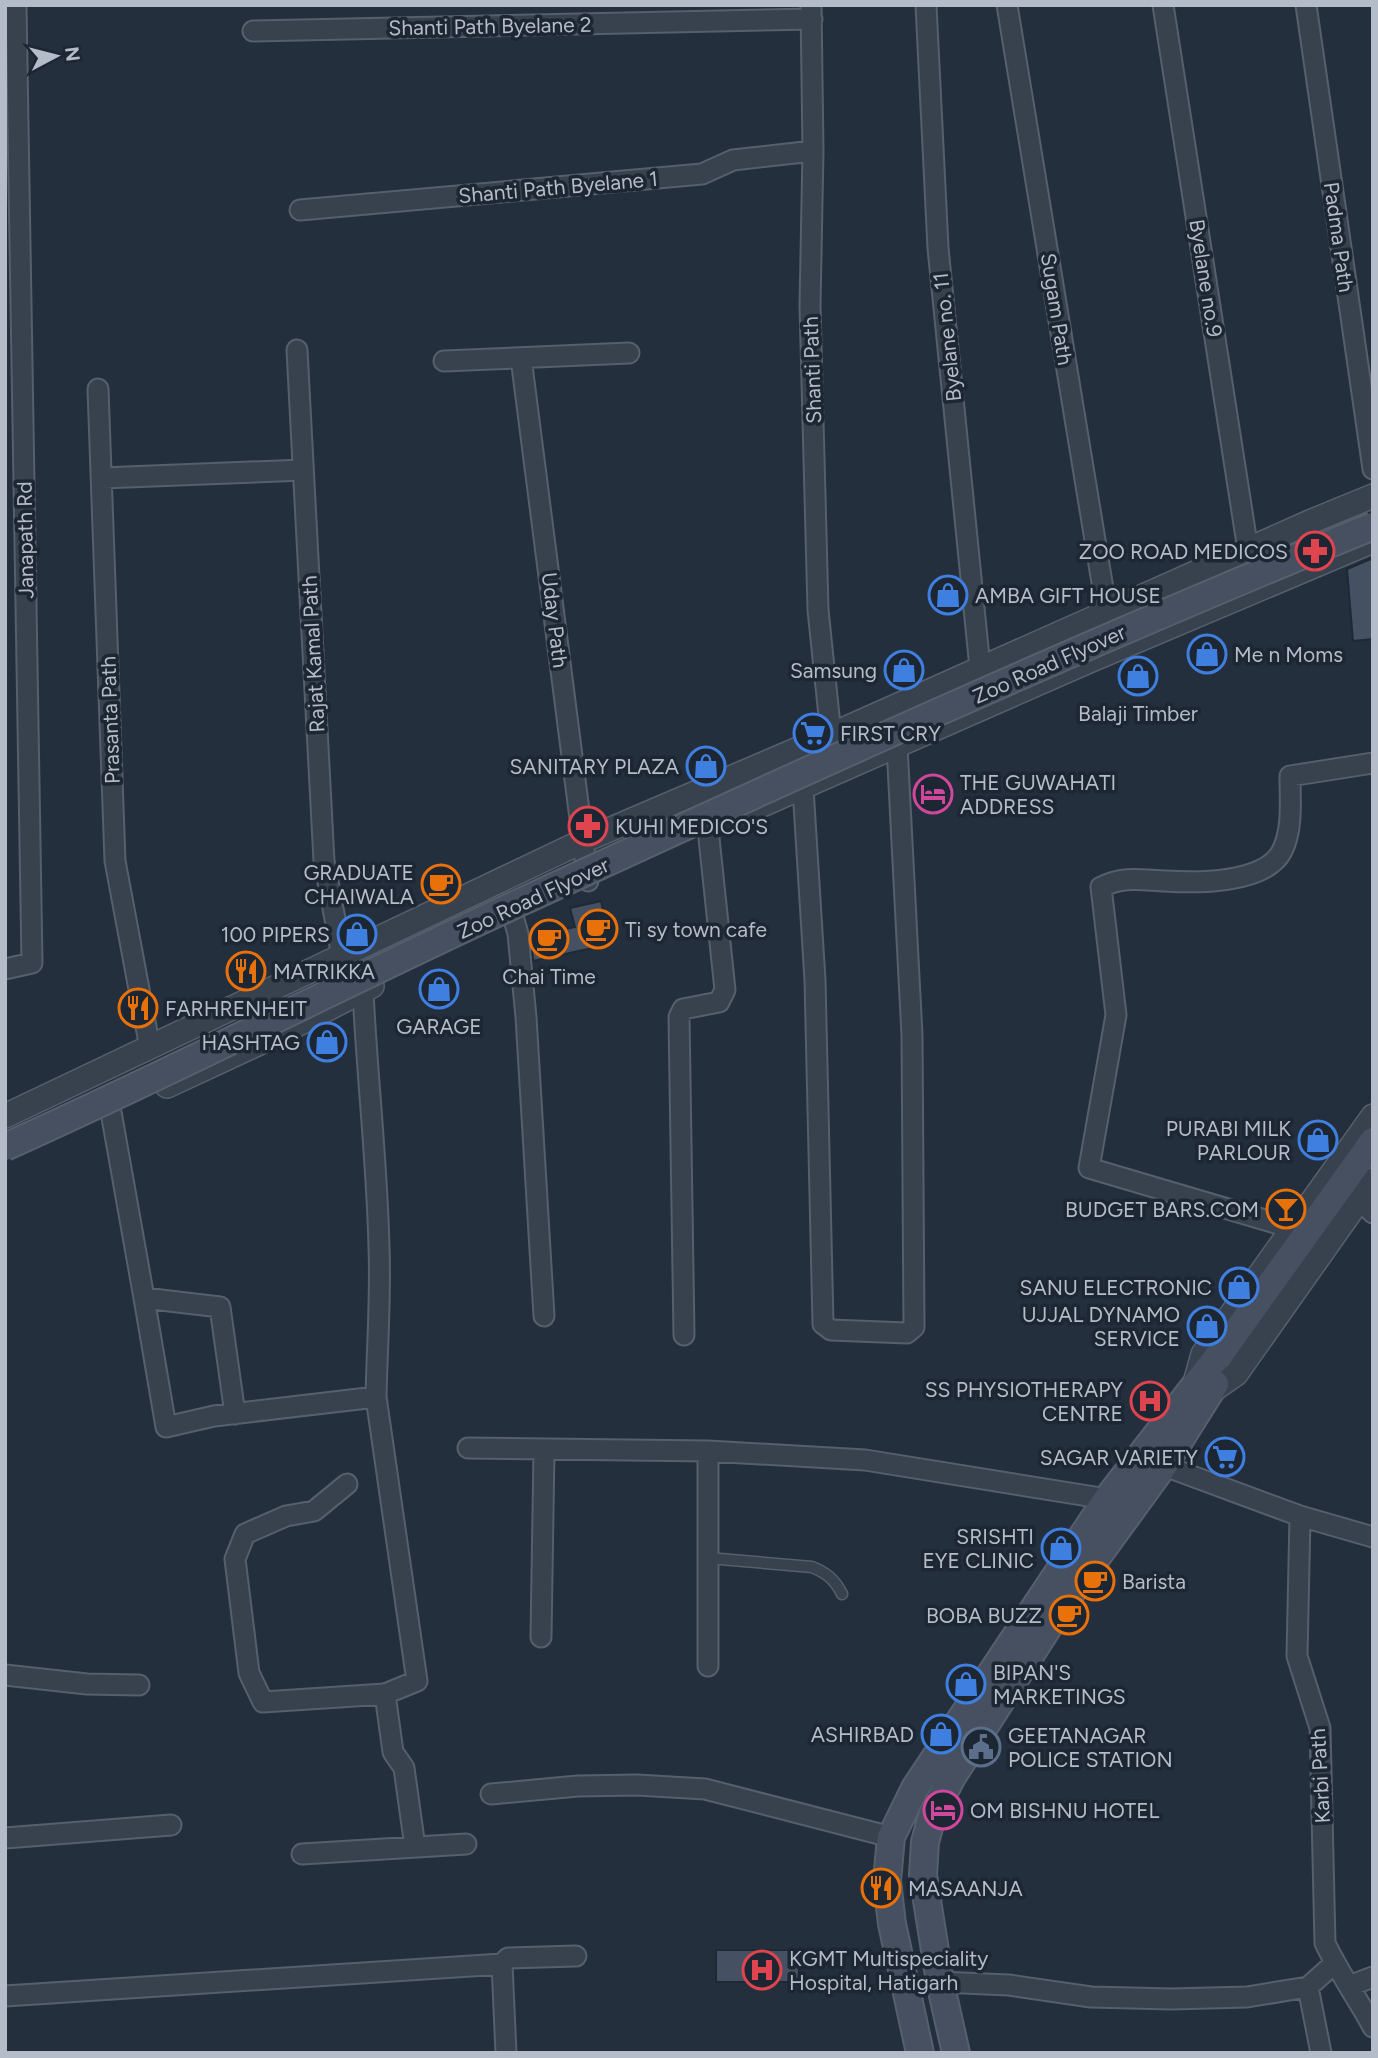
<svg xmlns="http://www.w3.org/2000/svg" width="1378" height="2058" viewBox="0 0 1378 2058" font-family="Figtree,sans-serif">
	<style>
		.building { fill: #455162; stroke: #1f2835; stroke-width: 2 }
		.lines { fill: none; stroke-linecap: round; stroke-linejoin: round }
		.service-casing { stroke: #565f6c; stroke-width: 13 }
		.minor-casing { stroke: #565f6c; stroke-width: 23 }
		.tertiary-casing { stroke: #565f6c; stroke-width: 26 }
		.secondary-casing { stroke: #565f6c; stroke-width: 30 }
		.service { stroke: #38414e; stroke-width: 10 }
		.minor { stroke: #38414e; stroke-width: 19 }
		.tertiary { stroke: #38414e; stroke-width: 23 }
		.secondary { stroke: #465061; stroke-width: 26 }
		.secondary-bridge-casing { stroke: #565f6c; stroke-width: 30; stroke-linecap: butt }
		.secondary-bridge { stroke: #465061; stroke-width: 26 }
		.labels { text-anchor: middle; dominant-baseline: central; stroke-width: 7; stroke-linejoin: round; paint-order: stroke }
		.street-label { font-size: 21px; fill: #b4bcc9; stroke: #1d2633 }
		.poi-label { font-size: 21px; fill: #b4bcc9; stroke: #1d2633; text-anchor: end }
	</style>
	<rect width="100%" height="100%" fill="#242f3e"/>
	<path class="building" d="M1373,558V639L1353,641L1347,569Z
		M601,901L611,944L533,961L531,936L575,927L570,908Z
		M716,1950H799V1982H716Z"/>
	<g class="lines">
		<defs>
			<path id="service" d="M708,1558L812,1567C827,1573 835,1580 842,1594"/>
			<path id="minor" d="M811,5L813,151L810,306L818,610L831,735
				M926,5L938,248L980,668
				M1007,5L1107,613
				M1163,5L1248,550
				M1306,5L1373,469
				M253,31L812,19
				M300,210L702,174L733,160L813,151
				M297,350L324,861L342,956
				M521,358L588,881
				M444,361L629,353
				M98,389L115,861L150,1048
				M102,478L303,470
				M803,788L815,980L823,1324L831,1330L907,1333L914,1327L912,1035L897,746
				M513,916L518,934L526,1017L544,1316
				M5,969L32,963L16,5
				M363,991C367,1076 377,1161 379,1247C381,1297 377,1347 376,1397
				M111,1112L144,1298L220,1307L235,1414
				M1359,1200L1373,1213
				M1292,1228L1089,1168L1116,1015L1101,887C1124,876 1141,880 1165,881C1196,883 1265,884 1282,851C1293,829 1290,801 1290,776L1373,763
				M144,1298L166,1427L214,1416L376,1397L417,1681L385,1694
				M684,1335L679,1017L683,1009L719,1002L725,990L708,829
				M468,1448L708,1451L865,1460L1107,1499
				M1154,1462L1300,1516L1373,1537
				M347,1484L314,1511L286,1516L245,1534L235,1559L249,1673L263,1702L385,1694L393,1752L404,1768L415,1847
				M1300,1516L1297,1656L1320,1728L1325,1943C1339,1973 1358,1999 1373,2027
				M541,1637L544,1450
				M708,1666V1451
				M5,1675L87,1684L139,1685
				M491,1794L578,1786L637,1785L705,1789L891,1837
				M5,1838L171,1825
				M302,1854L466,1844
				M502,1964L506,2053
				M940,1982L1009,1985L1091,1997L1171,1999L1247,1997L1308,1987L1335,1963
				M1349,1986L1373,1977
				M1308,1987L1321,2053
				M5,1996L502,1964L508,1958L576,1956"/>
			<path id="tertiary" d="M746,812L1089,661L1373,541
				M167,1086L281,1033L372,986
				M5,1116L583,841L831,735L1312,521L1373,496
				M1195,1383L1203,1354L1373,1116
				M1210,1392L1236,1374L1373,1180"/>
			<path id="secondary" d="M920,2053L892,1924L887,1881L891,1837L915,1788L1107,1499L1228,1343L1373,1141
				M956,2053L940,1982L923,1875L925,1842L933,1813L952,1777L1065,1601L1164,1465L1215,1384"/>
		</defs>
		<use href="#service" class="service-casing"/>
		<use href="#minor" class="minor-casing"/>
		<use href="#tertiary" class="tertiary-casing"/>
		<use href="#secondary" class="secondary-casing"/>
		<use href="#service" class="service"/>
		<use href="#minor" class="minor"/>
		<use href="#tertiary" class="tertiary"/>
		<use href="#secondary" class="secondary"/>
		<defs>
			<path id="secondary-bridge" d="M5,1147C175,1071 341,985 510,907C795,775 1082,645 1373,526"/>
		</defs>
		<use href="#secondary-bridge" class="secondary-bridge-casing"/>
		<use href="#secondary-bridge" class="secondary-bridge"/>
	</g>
	<defs>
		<symbol id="pharmacy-ring" viewBox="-11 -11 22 22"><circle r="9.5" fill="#1d2633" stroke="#e0444e" stroke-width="1.5"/><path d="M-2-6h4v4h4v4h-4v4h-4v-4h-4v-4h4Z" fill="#e0444e"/></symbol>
		<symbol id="shop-ring" viewBox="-11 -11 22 22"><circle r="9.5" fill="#1d2633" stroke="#3f7fe0" stroke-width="1.5"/><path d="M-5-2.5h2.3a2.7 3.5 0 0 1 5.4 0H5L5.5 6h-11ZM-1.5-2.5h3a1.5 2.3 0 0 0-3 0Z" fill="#3f7fe0"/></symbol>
		<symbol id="supermarket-ring" viewBox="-11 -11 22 22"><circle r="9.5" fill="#1d2633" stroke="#3f7fe0" stroke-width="1.5"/><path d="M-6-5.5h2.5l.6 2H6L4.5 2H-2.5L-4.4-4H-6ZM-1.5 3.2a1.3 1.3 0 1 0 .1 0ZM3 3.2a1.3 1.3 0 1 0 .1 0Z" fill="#3f7fe0"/></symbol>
		<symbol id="hotel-ring" viewBox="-11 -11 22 22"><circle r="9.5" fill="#1d2633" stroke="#d1479c" stroke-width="1.5"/><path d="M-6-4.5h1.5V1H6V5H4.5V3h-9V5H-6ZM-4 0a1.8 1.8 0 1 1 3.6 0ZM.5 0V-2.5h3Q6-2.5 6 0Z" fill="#d1479c"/></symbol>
		<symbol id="cafe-ring" viewBox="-11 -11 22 22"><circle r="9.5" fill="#1d2633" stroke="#e8710a" stroke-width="1.5"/><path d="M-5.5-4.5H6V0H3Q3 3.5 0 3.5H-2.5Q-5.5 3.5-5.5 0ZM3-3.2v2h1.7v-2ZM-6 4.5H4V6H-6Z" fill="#e8710a"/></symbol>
		<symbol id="restaurant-ring" viewBox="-11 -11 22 22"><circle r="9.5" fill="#1d2633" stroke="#e8710a" stroke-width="1.5"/><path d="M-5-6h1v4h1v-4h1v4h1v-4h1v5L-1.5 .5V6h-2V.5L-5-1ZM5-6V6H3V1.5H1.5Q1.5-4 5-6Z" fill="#e8710a"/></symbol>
		<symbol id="bar-ring" viewBox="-11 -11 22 22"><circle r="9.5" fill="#1d2633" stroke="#e8710a" stroke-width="1.5"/><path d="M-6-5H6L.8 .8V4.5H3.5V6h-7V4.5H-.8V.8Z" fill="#e8710a"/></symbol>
		<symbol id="hospital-ring" viewBox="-11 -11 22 22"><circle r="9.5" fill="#1d2633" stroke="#e0444e" stroke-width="1.5"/><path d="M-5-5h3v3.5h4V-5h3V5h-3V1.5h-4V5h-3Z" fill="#e0444e"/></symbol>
		<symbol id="civic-ring" viewBox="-11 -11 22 22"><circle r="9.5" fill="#1d2633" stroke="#5c6f8a" stroke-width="1.5"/><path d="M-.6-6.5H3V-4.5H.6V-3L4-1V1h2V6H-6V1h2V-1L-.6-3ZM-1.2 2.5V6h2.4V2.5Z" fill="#5c6f8a"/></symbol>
	</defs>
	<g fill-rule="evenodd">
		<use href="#pharmacy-ring" x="1293" y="529" width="44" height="44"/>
		<use href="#shop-ring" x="926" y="573" width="44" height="44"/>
		<use href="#shop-ring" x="1185" y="632" width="44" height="44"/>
		<use href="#shop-ring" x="882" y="648" width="44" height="44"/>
		<use href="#shop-ring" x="1116" y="654" width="44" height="44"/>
		<use href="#supermarket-ring" x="791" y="711" width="44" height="44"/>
		<use href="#shop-ring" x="684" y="744" width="44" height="44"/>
		<use href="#hotel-ring" x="911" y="772" width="44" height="44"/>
		<use href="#pharmacy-ring" x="566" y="804" width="44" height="44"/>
		<use href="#cafe-ring" x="419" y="862" width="44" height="44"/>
		<use href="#cafe-ring" x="576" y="907" width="44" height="44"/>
		<use href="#shop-ring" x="335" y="912" width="44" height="44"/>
		<use href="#cafe-ring" x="527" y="917" width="44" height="44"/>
		<use href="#restaurant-ring" x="224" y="949" width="44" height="44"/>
		<use href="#shop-ring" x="417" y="967" width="44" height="44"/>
		<use href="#restaurant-ring" x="116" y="986" width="44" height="44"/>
		<use href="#shop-ring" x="305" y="1020" width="44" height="44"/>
		<use href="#shop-ring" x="1296" y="1118" width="44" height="44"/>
		<use href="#bar-ring" x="1264" y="1187" width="44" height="44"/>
		<use href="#shop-ring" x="1217" y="1265" width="44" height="44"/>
		<use href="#shop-ring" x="1185" y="1304" width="44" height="44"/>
		<use href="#hospital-ring" x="1128" y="1379" width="44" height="44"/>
		<use href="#supermarket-ring" x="1203" y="1435" width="44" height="44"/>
		<use href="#shop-ring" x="1039" y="1526" width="44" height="44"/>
		<use href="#cafe-ring" x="1073" y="1559" width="44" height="44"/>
		<use href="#cafe-ring" x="1047" y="1593" width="44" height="44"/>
		<use href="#shop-ring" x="944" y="1662" width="44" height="44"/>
		<use href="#shop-ring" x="919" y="1712" width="44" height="44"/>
		<use href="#civic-ring" x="959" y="1725" width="44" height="44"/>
		<use href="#hotel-ring" x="921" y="1788" width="44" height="44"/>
		<use href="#restaurant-ring" x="859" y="1866" width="44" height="44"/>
		<use href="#hospital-ring" x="740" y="1948" width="44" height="44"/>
	</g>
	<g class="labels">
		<g class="street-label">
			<text transform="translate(490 26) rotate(-1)">Shanti Path Byelane 2</text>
			<text transform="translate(558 187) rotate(-5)">Shanti Path Byelane 1</text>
			<text transform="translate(1339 237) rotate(82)">Padma Path</text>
			<text transform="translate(1206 278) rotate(81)">Byelane no.9</text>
			<text transform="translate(1057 309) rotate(81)">Sugam Path</text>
			<text transform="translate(947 337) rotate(-96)">Byelane no. 11</text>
			<text transform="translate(812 370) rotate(-92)">Shanti Path</text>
			<text transform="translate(25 540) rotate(-91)">Janapath Rd</text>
			<text transform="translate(555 620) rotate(83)">Uday Path</text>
			<text transform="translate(313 654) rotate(-93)">Rajat Kamal Path</text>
			<text transform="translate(1049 664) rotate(-24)">Zoo Road Flyover</text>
			<text transform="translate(110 720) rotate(-92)">Prasanta Path</text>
			<text transform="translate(533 898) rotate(-25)">Zoo Road Flyover</text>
			<text transform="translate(1320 1776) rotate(-93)">Karbi Path</text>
		</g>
		<g class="poi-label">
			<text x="1288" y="551">ZOO ROAD MEDICOS</text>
			<text x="975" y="595" text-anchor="start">AMBA GIFT HOUSE</text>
			<text x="1234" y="654" text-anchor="start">Me n Moms</text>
			<text x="877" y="670">Samsung</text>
			<text x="1138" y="713" text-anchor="middle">Balaji Timber</text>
			<text x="840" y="733" text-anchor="start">FIRST CRY</text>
			<text x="679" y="766">SANITARY PLAZA</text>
			<text x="960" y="782" text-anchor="start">THE GUWAHATI<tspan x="960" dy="24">ADDRESS</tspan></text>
			<text x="615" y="826" text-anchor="start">KUHI MEDICO'S</text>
			<text x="414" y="872">GRADUATE<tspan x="414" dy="24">CHAIWALA</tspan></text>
			<text x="625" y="929" text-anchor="start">Ti sy town cafe</text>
			<text x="330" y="934">100 PIPERS</text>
			<text x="273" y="971" text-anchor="start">MATRIKKA</text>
			<text x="549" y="976" text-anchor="middle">Chai Time</text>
			<text x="165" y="1008" text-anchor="start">FARHRENHEIT</text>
			<text x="439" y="1026" text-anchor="middle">GARAGE</text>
			<text x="300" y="1042">HASHTAG</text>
			<text x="1291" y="1128">PURABI MILK<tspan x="1291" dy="24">PARLOUR</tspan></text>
			<text x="1259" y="1209">BUDGET BARS.COM</text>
			<text x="1212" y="1287">SANU ELECTRONIC</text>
			<text x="1180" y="1314">UJJAL DYNAMO<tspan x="1180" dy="24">SERVICE</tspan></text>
			<text x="1123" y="1389">SS PHYSIOTHERAPY<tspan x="1123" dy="24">CENTRE</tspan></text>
			<text x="1198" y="1457">SAGAR VARIETY</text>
			<text x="1034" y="1536">SRISHTI<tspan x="1034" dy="24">EYE CLINIC</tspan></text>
			<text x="1122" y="1581" text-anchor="start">Barista</text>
			<text x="1042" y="1615">BOBA BUZZ</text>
			<text x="993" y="1672" text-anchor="start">BIPAN'S<tspan x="993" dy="24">MARKETINGS</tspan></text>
			<text x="914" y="1734">ASHIRBAD</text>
			<text x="1008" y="1735" text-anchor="start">GEETANAGAR<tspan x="1008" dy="24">POLICE STATION</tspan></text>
			<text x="970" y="1810" text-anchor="start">OM BISHNU HOTEL</text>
			<text x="908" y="1888" text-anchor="start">MASAANJA</text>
			<text x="789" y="1958" text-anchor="start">KGMT Multispeciality<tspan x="789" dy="24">Hospital, Hatigarh</tspan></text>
		</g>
	</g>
	<rect width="1378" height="2058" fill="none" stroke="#b4bcc9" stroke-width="14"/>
	<g transform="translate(56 56) rotate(83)" stroke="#1d2633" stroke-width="5" paint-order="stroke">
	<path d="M0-5L12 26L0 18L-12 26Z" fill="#b4bcc9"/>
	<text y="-10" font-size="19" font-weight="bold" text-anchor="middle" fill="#b4bcc9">N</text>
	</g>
</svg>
